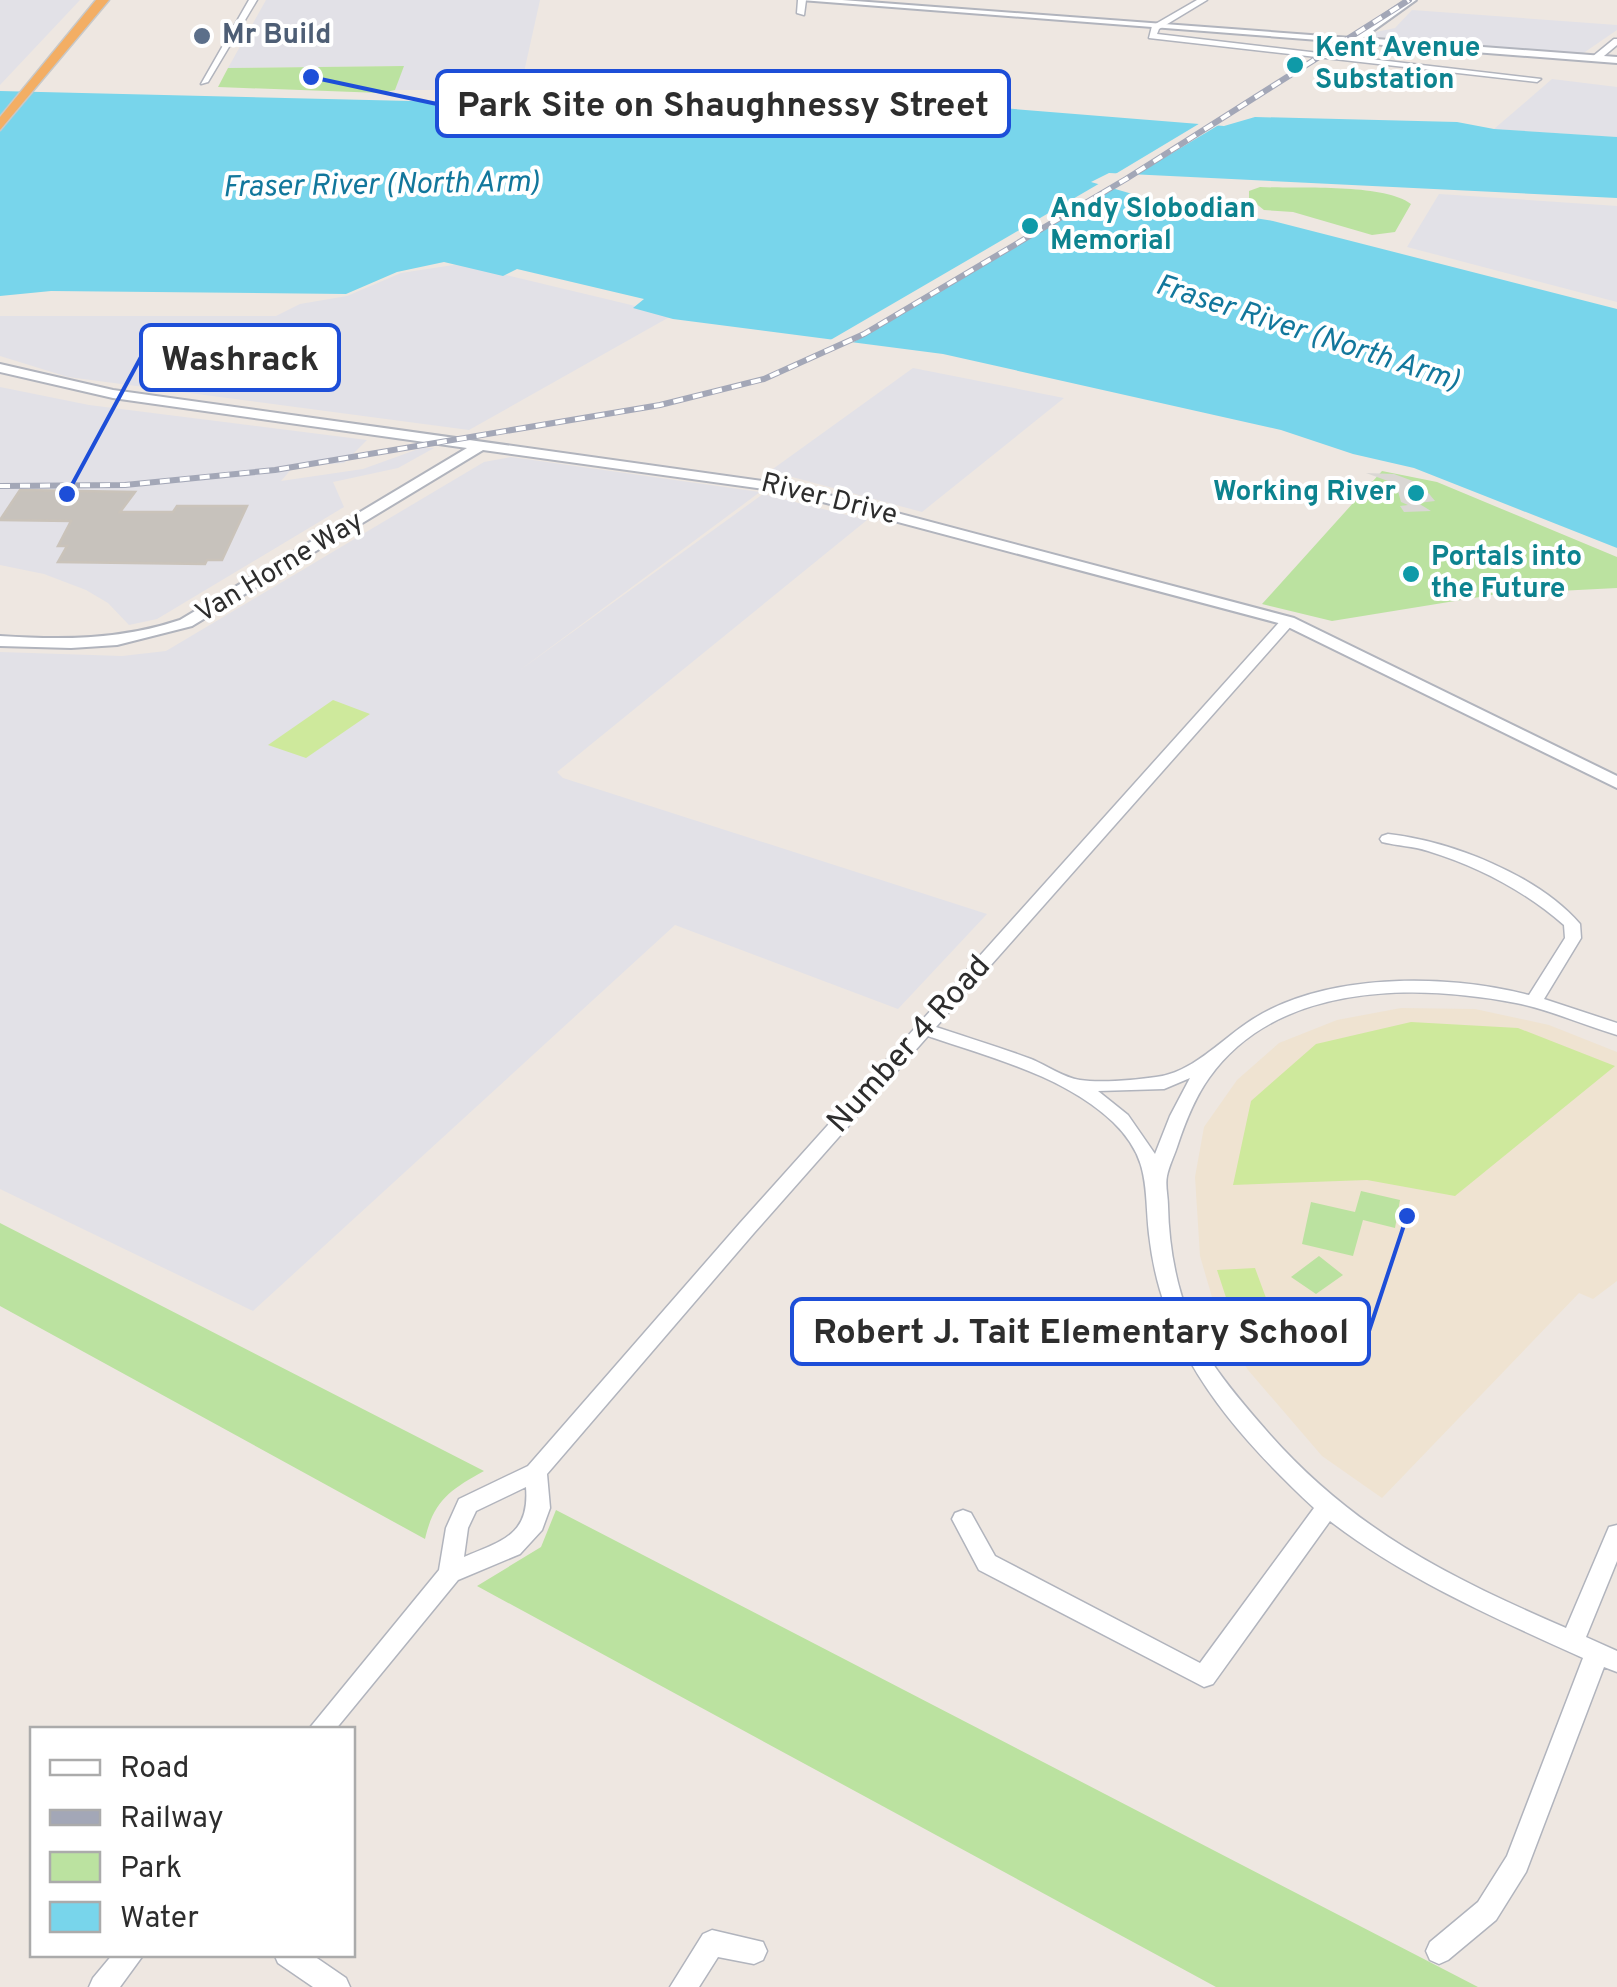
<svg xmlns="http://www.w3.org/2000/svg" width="1617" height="1987" viewBox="0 0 1617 1987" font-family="Overpass,sans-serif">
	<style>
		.industrial { fill: #e2e1e7 }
		.education { fill: #efe3d1 }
		.green { fill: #bbe2a0 }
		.pitch { fill: #cee99c }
		.plaza { fill: #dad7d4 }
		.water { fill: #78d5eb }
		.pier { fill: #eee7e1 }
		.building { fill: #c7c2bc; stroke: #cac3ba; stroke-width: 2.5 }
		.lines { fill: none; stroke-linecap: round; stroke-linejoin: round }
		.minor-casing { stroke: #b1b4bd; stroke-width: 3 }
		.tertiary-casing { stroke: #b1b4bd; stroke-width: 4 }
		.trunk-casing { stroke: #c8c8c8; stroke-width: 3 }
		.minor { fill: #fff; fill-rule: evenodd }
		.tertiary { fill: #fff; fill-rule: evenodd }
		.trunk { fill: #f3ae64; fill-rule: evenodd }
		.rail-casing { stroke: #a3a7b7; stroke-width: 6 }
		.rail { stroke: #fff; stroke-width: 4; stroke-dasharray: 10; stroke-linecap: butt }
		.service-dot { fill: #5c6f8a; stroke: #fff; stroke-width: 4 }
		.culture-dot { fill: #0f9aa8; stroke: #fff; stroke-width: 4 }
		.labels { text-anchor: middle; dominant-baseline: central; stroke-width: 8; stroke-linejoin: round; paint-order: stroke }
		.far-service-label { font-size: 28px; font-weight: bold; fill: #4e5e75; stroke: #fff; text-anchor: start }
		.far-culture-label { font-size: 28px; font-weight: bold; fill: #0d838f; stroke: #fff; text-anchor: start }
		.far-street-label { font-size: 28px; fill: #2d2d2d; stroke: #fff }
		.far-water-label { font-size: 30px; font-style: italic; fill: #12779c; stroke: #fff }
		.street-label { font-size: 32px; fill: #2d2d2d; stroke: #fff }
		.leader { fill: none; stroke: #1d4ed8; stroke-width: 4 }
		.callout-dot { fill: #1d4ed8; stroke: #fff; stroke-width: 4 }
		.callout { fill: #fff; stroke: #1d4ed8; stroke-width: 4 }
		.callout-label { font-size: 35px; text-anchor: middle; font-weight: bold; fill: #2d2d2d }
	</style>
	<rect width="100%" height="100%" fill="#eee7e1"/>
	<path class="industrial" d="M0,0H80L0,85Z
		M266,0H540L520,90H395L403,66L228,68Z
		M1412,10L1617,25V30L1582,54L1375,37L1376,32L1395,28Z
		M1552,79L1617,87V137L1494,129Z
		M1439,194L1617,206V302L1407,247Z
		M460,264L673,315L469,430L68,377L0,356V316H276L300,304L347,296L401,273Z
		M913,368L1064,398L922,512L770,471Z
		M0,387L89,405L367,440L344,463L294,466L281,481L363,469L421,448H434L398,468L333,482L344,507L157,619L129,625L108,603L86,590L44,574L0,565Z
		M511,457L760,492L516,673L763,494L867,520L557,772L563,778L987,914L898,1009L675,925L253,1311L0,1189V652L122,656L166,651L484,462Z"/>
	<path class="education" d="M1401,1008L1475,1009L1549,1025L1617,1052V1281L1593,1299L1579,1293L1382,1498L1322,1456L1248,1370L1221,1328L1200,1256L1195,1177L1204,1127L1237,1080L1279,1043L1337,1020Z"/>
	<path class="green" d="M404,66L395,90L381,93L218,87L228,68Z
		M1260,187C1297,189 1383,183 1411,204L1395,232L1372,235L1293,212L1264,210L1249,198V191Z
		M1382,471L1437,482L1617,557V588L1498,594L1332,621L1262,604Z
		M1361,1191L1400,1200L1395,1228L1363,1220L1353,1256L1302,1244L1311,1202L1355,1212Z
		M0,1223L484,1471C450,1490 434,1500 425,1539L0,1306Z
		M1319,1256L1343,1275L1316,1294L1291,1277Z
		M556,1510L1478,1987H1216L477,1586L541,1547Z"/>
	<path class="pitch" d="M333,700L370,714L306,758L268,745Z
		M1411,1022L1518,1028L1615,1066L1455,1196L1367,1180L1233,1185L1251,1101L1316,1044Z
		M1255,1268L1277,1328L1237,1331L1217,1270Z"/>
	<path class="plaza" d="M1366,473L1394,474L1421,484L1435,501L1418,503L1431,511L1404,512L1400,506L1408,505L1401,502L1396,484Z"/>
	<path class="water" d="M572,89C648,107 726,111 803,107C867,104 933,111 997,112L1002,108L1224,126L1255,117L1457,122L1494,129L1617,137V198L1109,173L1091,182L1167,204L1273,221L1617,309V548L1414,468L1353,454L1281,430L943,354L673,319L633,308L644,299L517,269L503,276L444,262L397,272L346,294L51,291L0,296V91L494,103Z"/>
	<path class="pier" d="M1207,119L1227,120L1129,179H1107Z
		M1102,182L1117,186L852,343L827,342Z"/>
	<path class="building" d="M20,490L135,492L120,512H173L177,506H247L222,560H207L205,564L58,562L67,546H58L71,521L0,520Z"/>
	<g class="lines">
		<defs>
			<path id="minor" d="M249,0H257L208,82L201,84Z
				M798,0H806L804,15L797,13Z
				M1197,0H1207L1159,29L1157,34L1541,79L1537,82L1149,38L1152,26Z
				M1614,39H1617V45L1598,61H1592V57Z
				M1288,617L1295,621L1293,624L936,1027C968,1038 1000,1047 1031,1059C1046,1065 1064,1078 1080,1080C1100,1083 1136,1080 1156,1077C1191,1073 1219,1042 1247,1023C1320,972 1446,973 1529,995L1565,938L1564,925C1525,891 1477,866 1428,851C1413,846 1398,846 1382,842L1380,839L1382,836L1388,834C1451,841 1538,875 1580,924L1581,938L1544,999L1617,1023V1035C1583,1025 1551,1010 1516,1003C1413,983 1276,983 1209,1078C1194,1099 1185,1123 1177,1147C1174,1156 1169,1166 1167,1176C1165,1185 1168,1196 1168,1206C1169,1257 1181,1313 1209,1358C1225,1383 1246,1407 1265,1429C1352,1529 1446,1576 1566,1628L1606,1534L1609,1527L1617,1525V1561L1586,1637L1617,1651V1672L1604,1667L1526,1872L1496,1920L1448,1960L1439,1964L1430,1960L1426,1951L1430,1942L1478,1902L1507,1856L1583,1658C1495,1618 1407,1580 1330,1521L1213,1684L1204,1687L979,1570L952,1519L955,1513L963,1510L971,1513L995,1556L1200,1663L1314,1508C1254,1452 1193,1387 1166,1308C1157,1284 1152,1260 1149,1234C1144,1188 1151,1159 1113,1122C1063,1075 991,1058 928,1036L754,1233L547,1474L550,1508L542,1530L520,1554L458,1580L335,1730H308L439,1570L446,1528L459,1499L528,1466L740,1223L1283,618ZM1190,1078L1170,1116L1155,1154L1128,1115L1098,1091L1164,1089ZM526,1487C530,1535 502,1541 464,1557L468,1528L476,1511Z
				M712,1930L763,1942L767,1951L763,1960L754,1964L718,1957L699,1987H670L703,1934Z
				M113,1954H144L120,1987H89L93,1978Z
				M274,1954H311L346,1978L350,1987H313L278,1963Z"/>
			<path id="tertiary" d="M801,0H842L1351,38L1406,0H1416L1363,38L1617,57V63Z
				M0,364L113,390L791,485L1294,618L1617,776V788L1282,624L785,492L483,450L192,626L117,645L71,648L0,646V636C62,640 121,640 180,620L467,448L113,398L0,372Z"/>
			<path id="trunk" d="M96,0H109L0,130V117Z"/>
		</defs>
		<use href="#minor" class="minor-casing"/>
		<use href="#tertiary" class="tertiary-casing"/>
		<use href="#trunk" class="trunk-casing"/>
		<use href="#minor" class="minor"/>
		<use href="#tertiary" class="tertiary"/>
		<use href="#trunk" class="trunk"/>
		<defs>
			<path id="rail" d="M0,486L125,485L275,470L660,405L764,379L864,334L1126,179L1409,0"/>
		</defs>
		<use href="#rail" class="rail-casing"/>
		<use href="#rail" class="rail"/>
	</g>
	<circle class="service-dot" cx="202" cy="36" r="10"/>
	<g class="culture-dot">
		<circle cx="1295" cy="65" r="10"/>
		<circle cx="1030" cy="226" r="10"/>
		<circle cx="1416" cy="493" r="10"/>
		<circle cx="1411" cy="574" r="10"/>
	</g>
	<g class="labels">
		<g class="far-service-label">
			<text x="222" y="36">Mr Build</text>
		</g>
		<g class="far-culture-label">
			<text x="1315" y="49">Kent Avenue<tspan x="1315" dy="32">Substation</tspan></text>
			<text x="1050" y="210">Andy Slobodian<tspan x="1050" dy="32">Memorial</tspan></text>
			<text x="1396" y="493" text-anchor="end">Working River</text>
			<text x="1431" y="558">Portals into<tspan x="1431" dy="32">the Future</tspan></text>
		</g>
		<g class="far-street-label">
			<text transform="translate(829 500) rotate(14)">River Drive</text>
			<text transform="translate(280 568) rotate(-31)">Van Horne Way</text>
		</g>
		<g class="far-water-label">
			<text transform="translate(381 186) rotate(-1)">Fraser River (North Arm)</text>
			<text transform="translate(1307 334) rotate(18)">Fraser River (North Arm)</text>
		</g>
		<g class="street-label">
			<text transform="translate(910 1045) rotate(-48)">Number 4 Road</text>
		</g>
	</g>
	<path class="leader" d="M311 77L437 104M67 494L141 357M1407 1216L1369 1331"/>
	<g class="callout-dot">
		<circle cx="311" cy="77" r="10"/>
		<circle cx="67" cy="494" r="10"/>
		<circle cx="1407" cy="1216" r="10"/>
	</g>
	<g class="callout">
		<rect x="437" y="71" width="572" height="65" rx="10"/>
		<rect x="141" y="325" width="198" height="65" rx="10"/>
		<rect x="792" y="1299" width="577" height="65" rx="10"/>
	</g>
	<g class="callout-label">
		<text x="723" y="116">Park Site on Shaughnessy Street</text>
		<text x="240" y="370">Washrack</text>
		<text x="1081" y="1343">Robert J. Tait Elementary School</text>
	</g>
	<rect x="30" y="1727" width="325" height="230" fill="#ffffff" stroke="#ababab" stroke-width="2.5"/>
	<rect x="50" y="1760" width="50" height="15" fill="#ffffff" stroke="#ababab" stroke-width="2.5"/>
	<text x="120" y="1777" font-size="30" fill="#2d2d2d">Road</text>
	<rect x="50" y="1810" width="50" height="15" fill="#a3a7b7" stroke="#ababab" stroke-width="2.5"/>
	<text x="120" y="1827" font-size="30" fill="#2d2d2d">Railway</text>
	<rect x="50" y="1852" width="50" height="30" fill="#bbe2a0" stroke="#ababab" stroke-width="2.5"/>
	<text x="120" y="1877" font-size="30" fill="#2d2d2d">Park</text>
	<rect x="50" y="1902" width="50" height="30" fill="#78d5eb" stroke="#ababab" stroke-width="2.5"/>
	<text x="120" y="1927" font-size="30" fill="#2d2d2d">Water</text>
</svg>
